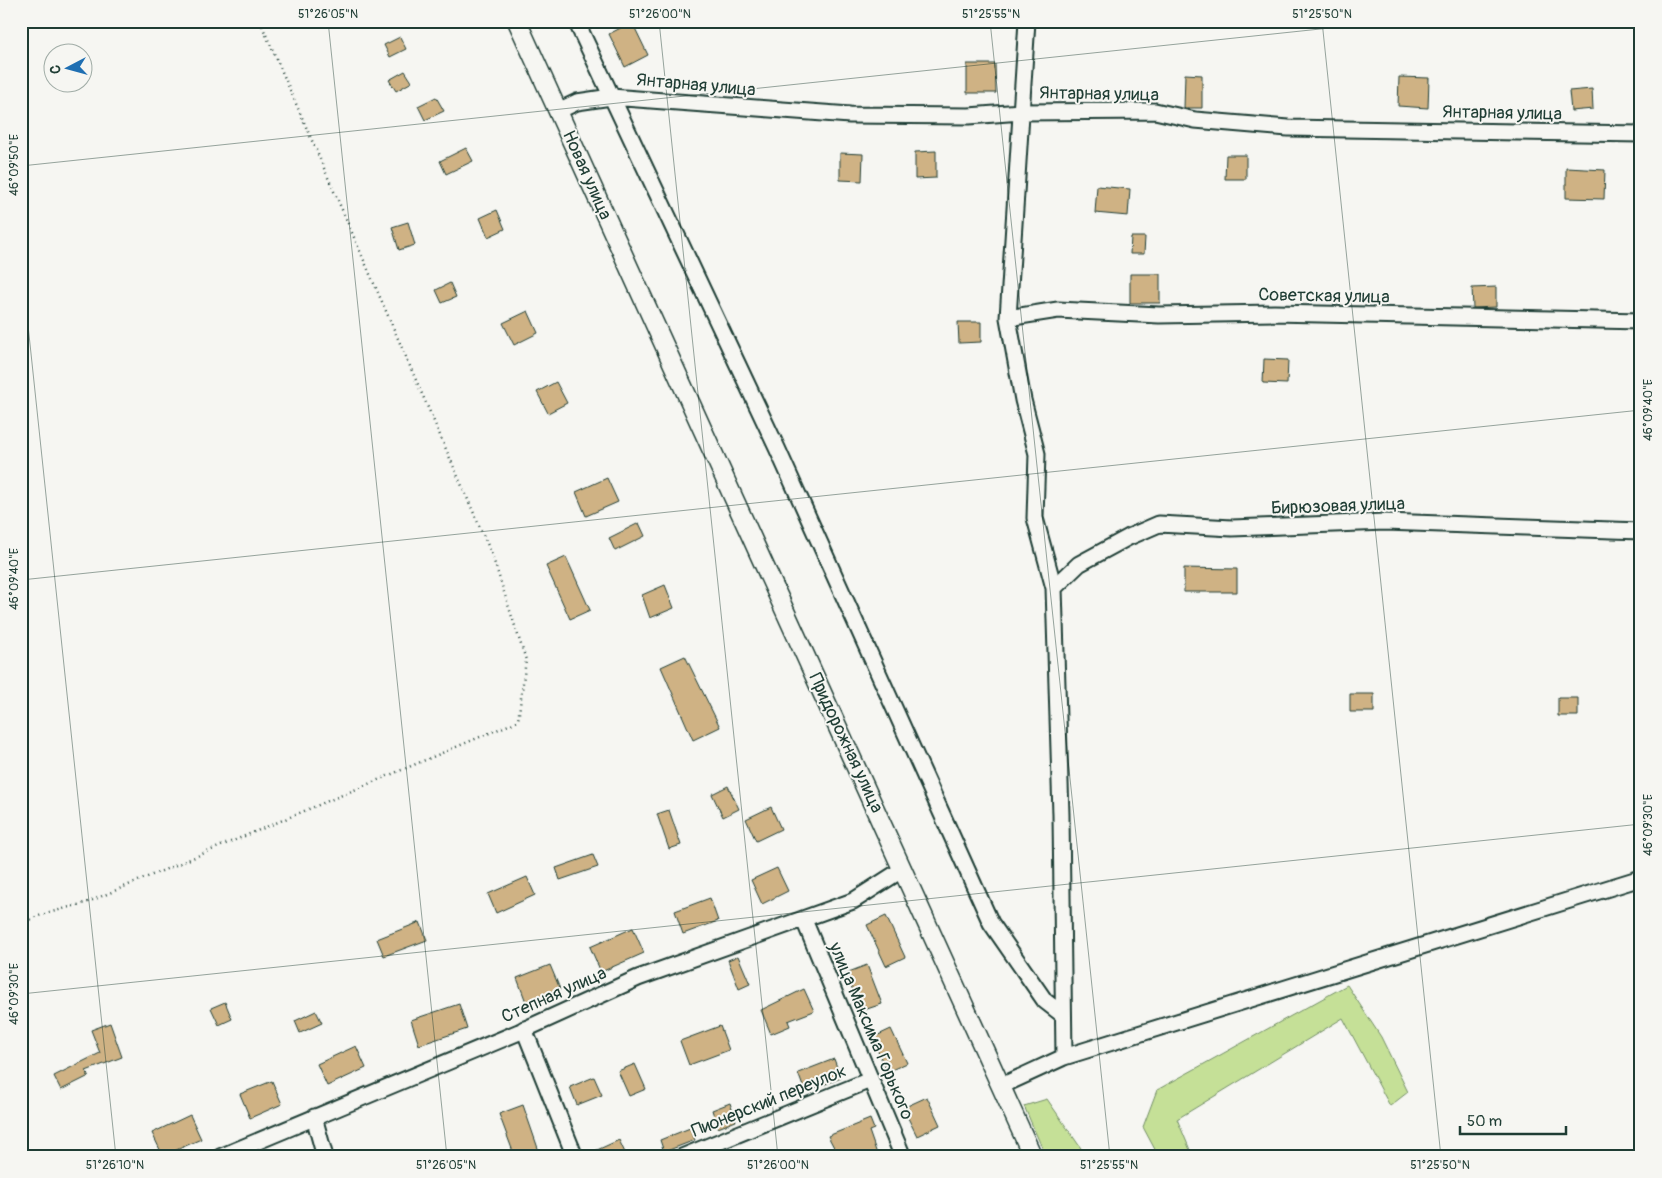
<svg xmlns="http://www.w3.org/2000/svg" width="1662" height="1178" viewBox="0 0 1662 1178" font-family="Pangolin,sans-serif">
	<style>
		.green { fill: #c5e097; stroke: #728e66 }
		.building { fill: #cfb284; stroke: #1f3d34 }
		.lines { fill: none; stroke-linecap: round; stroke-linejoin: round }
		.minor-casing { stroke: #1f3d34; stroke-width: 19 }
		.tertiary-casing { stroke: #1f3d34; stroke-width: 21 }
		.path { stroke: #1f3d34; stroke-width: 2.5; stroke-dasharray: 1 4; stroke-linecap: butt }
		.minor { stroke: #f6f6f2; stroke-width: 15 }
		.tertiary { stroke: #f6f6f2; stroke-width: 18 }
		.ticks { fill: none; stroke: #1f3d34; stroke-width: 1; stroke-opacity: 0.45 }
		.labels { text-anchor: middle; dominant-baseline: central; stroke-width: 4; stroke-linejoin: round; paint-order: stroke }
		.street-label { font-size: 18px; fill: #1f3d34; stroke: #f6f6f2 }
		.neatline { fill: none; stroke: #1f3d34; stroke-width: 2 }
		.ticks-label { font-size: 12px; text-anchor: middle; fill: #1f3d34 }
	</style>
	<rect width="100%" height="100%" fill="#f6f6f2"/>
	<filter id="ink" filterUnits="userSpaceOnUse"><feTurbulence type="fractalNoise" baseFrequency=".02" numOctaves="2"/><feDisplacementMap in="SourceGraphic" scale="10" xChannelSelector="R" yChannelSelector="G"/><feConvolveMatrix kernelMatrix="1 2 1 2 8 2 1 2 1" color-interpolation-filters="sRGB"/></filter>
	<g filter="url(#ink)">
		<path class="green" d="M1347,985L1381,1037L1408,1092L1390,1106L1343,1018L1177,1119L1193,1157H1159L1143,1127L1157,1090Z
			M1047,1099L1087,1157H1046L1024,1106Z"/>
		<path class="building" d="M632,22L648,55L625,67L609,34Z
			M400,37L406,49L390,57L384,45Z
			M967,64H995L996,93H967Z
			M405,71L412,82L396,91L389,80Z
			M1185,74L1202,75V108H1184Z
			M1399,77L1429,78L1428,108L1398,106Z
			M1592,89L1593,109L1571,111L1569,91Z
			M436,97L444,111L425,120L418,106Z
			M466,148L473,161L446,174L440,161Z
			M936,151V178L915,179V152Z
			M840,153L863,154L862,181L840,180Z
			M1226,155H1246V179H1225Z
			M1566,168L1605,170L1604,199L1566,198Z
			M1097,186L1130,189L1128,216L1095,213Z
			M497,210L505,229L488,237L480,218Z
			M408,222L415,245L399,250L392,227Z
			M1131,237H1145L1144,254H1130Z
			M1130,274H1160V303H1130Z
			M450,283L456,297L442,303L436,290Z
			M1496,287V307L1473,308L1472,288Z
			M528,311L538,333L514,345L503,323Z
			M958,322H981V342L959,343Z
			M1264,359L1288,360L1287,384L1263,383Z
			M556,382L567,403L548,413L537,392Z
			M607,478L618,502L586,516L576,492Z
			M639,523L645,536L615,551L609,538Z
			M566,557L590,610L570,619L546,566Z
			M1184,568L1237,569V592H1184Z
			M665,585L674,608L650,618L642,595Z
			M685,656L720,727L693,740L661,667Z
			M1350,694H1374V712H1350Z
			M1558,698H1578V716H1558Z
			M728,786L739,809L723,817L712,794Z
			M771,807L781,829L756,841L746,819Z
			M669,810L681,845L669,849L657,814Z
			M593,855L598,867L560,880L556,868Z
			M777,868L788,891L762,904L751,880Z
			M527,877L535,895L496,913L488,894Z
			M710,898L718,921L683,934L675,911Z
			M886,916L905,957L886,966L867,925Z
			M420,922L427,940L384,956L377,939Z
			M633,928L644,953L601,972L590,947Z
			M738,956L750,984L739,989L728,960Z
			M550,965L560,989L526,1002L517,978Z
			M867,965L882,1004L861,1011L846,973Z
			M804,989L814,1011L788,1021L790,1026L771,1034L761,1010Z
			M225,1002L232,1019L219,1025L211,1008Z
			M459,1004L467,1029L419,1045L411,1020Z
			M316,1011L322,1023L300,1033L295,1021Z
			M110,1023L122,1057L86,1071L89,1076L61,1090L54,1076L100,1053L91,1030Z
			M720,1026L729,1050L689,1065L680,1041Z
			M891,1029L907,1063L887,1072L872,1038Z
			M356,1046L366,1068L327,1086L317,1064Z
			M834,1059L841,1078L805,1092L798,1073Z
			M635,1064L646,1089L629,1096L618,1071Z
			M594,1077L602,1095L577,1105L570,1087Z
			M272,1081L282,1104L250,1118L240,1094Z
			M927,1097L940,1125L917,1136L903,1108Z
			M730,1103L736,1121L718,1128L712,1110Z
			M523,1105L541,1157H515L499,1114Z
			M190,1115L201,1139L163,1156L152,1133Z
			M870,1119L874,1129L869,1131L878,1157H839L828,1136Z
			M690,1128L695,1140L664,1152L660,1140Z
			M619,1140L627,1157H584V1156Z"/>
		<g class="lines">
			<defs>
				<path id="minor" d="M576,21L777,448L991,923L1045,1001L1063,1015
					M1027,21L1008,318L1023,400L1037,454L1035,518L1054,588L1061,815L1064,1057
					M558,111L577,102L611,97L850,115L969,116L1021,112L1155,111L1195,120L1288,128L1641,134
					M1008,318L1058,310L1159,315L1274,313L1641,321
					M1054,588L1079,564L1129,537L1159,524L1232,528L1385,522L1641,531
					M804,920L903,1157
					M524,1029L575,1157
					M1001,1086L1064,1057L1641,878
					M314,1117L325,1157
					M220,1157L519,1032L638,978L853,901L903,869
					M682,1157L870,1080"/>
				<path id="tertiary" d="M517,21L1033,1157"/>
			</defs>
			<use href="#minor" class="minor-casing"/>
			<use href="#tertiary" class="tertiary-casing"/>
			<path class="path" d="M21,924L41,915L88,902L518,721L526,660L492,555L260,21"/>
			<use href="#minor" class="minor"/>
			<use href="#tertiary" class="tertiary"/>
		</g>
	</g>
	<path class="ticks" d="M328,21L447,1157M659,21L778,1157M990,21L1110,1157M1322,21L1441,1157M21,166L1396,21M21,259L116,1157M21,580L1641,410M21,994L1641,824"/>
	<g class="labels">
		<g class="street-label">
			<text transform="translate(696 85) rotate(5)">Янтарная улица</text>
			<text transform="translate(1099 94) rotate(1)">Янтарная улица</text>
			<text transform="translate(1502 113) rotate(1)">Янтарная улица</text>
			<text transform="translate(587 175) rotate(66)">Новая улица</text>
			<text transform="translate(1324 296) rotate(1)">Советская улица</text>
			<text transform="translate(1338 506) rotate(-2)">Бирюзовая улица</text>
			<text transform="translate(846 743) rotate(65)">Придорожная улица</text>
			<text transform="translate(554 995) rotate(-24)">Степная улица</text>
			<text transform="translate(871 1031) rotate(67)">улица Максима Горького</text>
			<text transform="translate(769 1101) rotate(-22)">Пионерский переулок</text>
		</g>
	</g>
	<rect width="1662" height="1178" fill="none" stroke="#f6f6f2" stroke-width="55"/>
	<g transform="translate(68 68) rotate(264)"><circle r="24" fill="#f6f6f2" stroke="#a0aca6"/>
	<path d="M0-4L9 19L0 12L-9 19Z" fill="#1f6fb2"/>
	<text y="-8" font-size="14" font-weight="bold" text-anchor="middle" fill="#1f3d34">С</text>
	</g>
	<path d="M1460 1126v8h106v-8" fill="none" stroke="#1f3d34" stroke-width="2.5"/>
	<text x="1467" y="1126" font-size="15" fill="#1f3d34" stroke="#f6f6f2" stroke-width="4" paint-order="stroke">50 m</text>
	<rect x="28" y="28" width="1606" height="1122" class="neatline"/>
	<g class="ticks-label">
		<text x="328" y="18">51°26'05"N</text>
		<text x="660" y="18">51°26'00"N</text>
		<text x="991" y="18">51°25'55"N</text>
		<text x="1322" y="18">51°25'50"N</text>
		<text transform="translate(14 165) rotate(-90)" y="4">46°09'50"E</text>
		<text transform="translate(1648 410) rotate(-90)" y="4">46°09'40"E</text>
		<text transform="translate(14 579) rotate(-90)" y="4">46°09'40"E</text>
		<text transform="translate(1648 825) rotate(-90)" y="4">46°09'30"E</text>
		<text transform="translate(14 994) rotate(-90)" y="4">46°09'30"E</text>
		<text x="115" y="1169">51°26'10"N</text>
		<text x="446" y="1169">51°26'05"N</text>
		<text x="778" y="1169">51°26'00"N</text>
		<text x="1109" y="1169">51°25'55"N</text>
		<text x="1440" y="1169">51°25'50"N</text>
	</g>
</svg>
